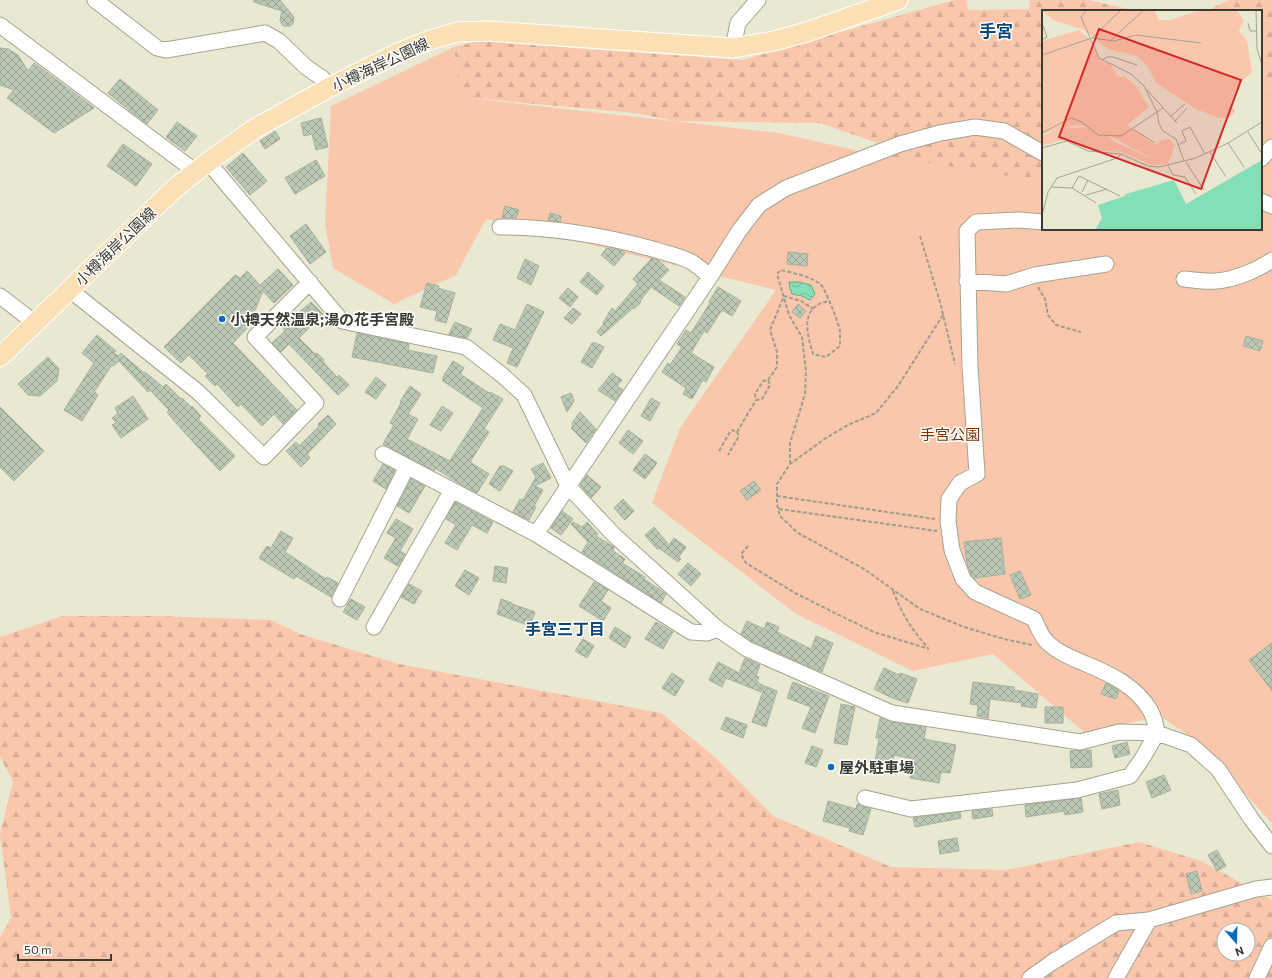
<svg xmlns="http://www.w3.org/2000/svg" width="1272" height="978" viewBox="0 0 1272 978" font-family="Commissioner,'Noto Sans JP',sans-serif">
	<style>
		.forest { fill: url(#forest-firs); fill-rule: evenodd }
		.park { fill: #fac7ac }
		.water { fill: url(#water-waves); stroke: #6ead8e }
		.building { fill: url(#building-cross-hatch); stroke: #a4b09e }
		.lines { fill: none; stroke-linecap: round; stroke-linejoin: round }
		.minor-casing { stroke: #a4a48f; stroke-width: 17 }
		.major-casing { stroke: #fff; stroke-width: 21 }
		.path { stroke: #9d9d8c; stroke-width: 2; stroke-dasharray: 4 2; stroke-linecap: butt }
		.minor { stroke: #fff; stroke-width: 15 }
		.major { stroke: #fbe0b5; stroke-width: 19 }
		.poi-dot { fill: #096db9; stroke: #fff; stroke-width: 1.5 }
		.labels { text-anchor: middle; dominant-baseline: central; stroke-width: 3; stroke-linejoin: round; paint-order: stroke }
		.street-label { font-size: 15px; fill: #3b3b32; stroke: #fff }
		.poi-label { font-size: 15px; font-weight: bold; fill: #3b3b32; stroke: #fff; text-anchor: start }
		.park-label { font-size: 15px; fill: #763300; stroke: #fff }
		.neighbourhood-label { font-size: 16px; font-weight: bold; fill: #0c4676; stroke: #fff }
		.quarter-label { font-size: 17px; font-weight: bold; fill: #0c4676; stroke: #fff }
		.inset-road { fill: none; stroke: #a3a392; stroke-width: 1 }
		.view { fill: #d62828; fill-opacity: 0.15; stroke: #d62828; stroke-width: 2 }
		.inset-edge { fill: none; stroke: #3b3b32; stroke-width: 2 }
	</style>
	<defs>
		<pattern id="forest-firs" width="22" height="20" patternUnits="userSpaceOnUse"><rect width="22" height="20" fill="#fac7ac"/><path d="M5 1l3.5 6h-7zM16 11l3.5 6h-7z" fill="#d7ac94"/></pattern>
		<pattern id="water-waves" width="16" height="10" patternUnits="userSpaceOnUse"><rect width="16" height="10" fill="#84deb6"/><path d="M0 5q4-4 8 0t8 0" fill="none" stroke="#73bf9d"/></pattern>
		<pattern id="building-cross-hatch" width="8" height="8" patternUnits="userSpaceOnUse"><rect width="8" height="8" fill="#bcc9b5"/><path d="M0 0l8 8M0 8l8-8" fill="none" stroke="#9aa494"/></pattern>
	</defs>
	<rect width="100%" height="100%" fill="#e9e9d2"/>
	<path class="forest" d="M954,0H967L968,10L1029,9L1030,0H1089L1137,11H1043V229H1261L1272,282L737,246L897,150L820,123L675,121L635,113L460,97L454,47L478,41L742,60Z
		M1229,0H1272V86L1261,92V11H1188L1210,9Z
		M63,616H158L271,620L300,634L399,664L661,713L716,758L773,816L891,867L1006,870L1139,842L1201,861L1272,900V978H0V938L11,918L0,834L13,781L0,757V637ZM1224,930H1248V954H1224Z"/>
	<path class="park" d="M454,47L460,97L779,133L877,155L1029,179L1043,176V229H1261V93L1272,86V823L1197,741L1160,716L1085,733L993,654L913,671L796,614L652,503L680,428L776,290L486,219L456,275L394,304L333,268L325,224L331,106Z"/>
	<path class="water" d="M789,282H799L811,285L815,294L810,300L802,296L792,294L790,289Z"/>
	<path class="building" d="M254,0H280L294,17L293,24L290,26H283L280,20L282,11L254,2Z
		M0,48L8,49L18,55L28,71L34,63L94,108L54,133L7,98L14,90L0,85Z
		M120,79L158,110L147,124L108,93Z
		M321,118L328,147L316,150L312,134L304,136L301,123Z
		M177,122L197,136L185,151L166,137Z
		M275,131L280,139L265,149L260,141Z
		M123,144L152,164L136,186L107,166Z
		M243,153L267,181L250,195L226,167Z
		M316,160L325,176L295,194L285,178Z
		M505,206L519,210L516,218H502Z
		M550,213L561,216L560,222L548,220Z
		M306,224L326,252L310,264L290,236Z
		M607,248L623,251L625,253L614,266L601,255Z
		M788,252L808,254L807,266L787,264Z
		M652,258L658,260L669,270L659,280L685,297L679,306L651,287L640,301L641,302L634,309L633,308L601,336L597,332L604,324L603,323L612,308L615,311L638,284L633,279Z
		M525,259L539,266L531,285L517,278Z
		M278,269L293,285L274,303L263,291L252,317L254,321L233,343L297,410L283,424L274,414L262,426L241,404L238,407L217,384L215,386L205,376L208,374L189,355L181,363L164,347L235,275L240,278L247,271L260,285Z
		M588,272L604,286L597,295L580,282Z
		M427,283L439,286L438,288L455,293L446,323L435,320L437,311L420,307Z
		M718,287L741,301L732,316L722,310L707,333L704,331L691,353L714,367L706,382L703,380L692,399L683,394L686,388L662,372L668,363L670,365L682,347L677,344L686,330L691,333L710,303L709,302Z
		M568,288L578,297L570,307L559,298Z
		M311,302L323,314L299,338L315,354L317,353L324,360L323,362L337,377L339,375L349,385L338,395L289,344L281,352L272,343L285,331L282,327Z
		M527,304L544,312L517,367L507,363L513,348L493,340L500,324L515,330Z
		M798,304L806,311L800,318L792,312Z
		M573,308L581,314L572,324L564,318Z
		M455,322L472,329L467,338L449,334Z
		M357,333L409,344L408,350L437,356L433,373L352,357Z
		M97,335L116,351L114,353L118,356L121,353L144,373L145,372L163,387L166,384L181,399L182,398L191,407L192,406L201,416L198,419L235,456L220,471L175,422L167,412L169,410L150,390L148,392L119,361L113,366L112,365L94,392L98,395L82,421L64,410L94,363L82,353Z
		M1246,336L1263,341L1260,351L1243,346Z
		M592,343H596L604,347L592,368L581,362Z
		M48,357L59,369L57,381L40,396L28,395L18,384Z
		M453,361L464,368L460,374L489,393L490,392L503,399L484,429L489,432L470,462L489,474L477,493L460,484L435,468L434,471L383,444L394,425L390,423L401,403L400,402L410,386L421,394L408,414L418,419L407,439L450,461L483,408L443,381V377Z
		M612,373L622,380L617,386L623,390L615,401L598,390Z
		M376,377L386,385L376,399L365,392Z
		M571,393L574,401L567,412L561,397Z
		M133,396L148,419L121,438L112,425L116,423L112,418L118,414L115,408Z
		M651,398L660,403L650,421L641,416Z
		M442,406L453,413L441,431L430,425Z
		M0,407L44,451L14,481L0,467Z
		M580,412L596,429L586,443L571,428L573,426L572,423Z
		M328,415L336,424L307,454L310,458L301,467L286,451L296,442L299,446L319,426L318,424Z
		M628,430L643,441L633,454L619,443Z
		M645,454L657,463L645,479L633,470Z
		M543,463L551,478L535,486L543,490L534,506L536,507L529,520L513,512L520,499L523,500L536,477L531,469Z
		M383,464L395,470L386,489L373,481Z
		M500,466H504L513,471L500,491L489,484Z
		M587,475L601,487L591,498L580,485Z
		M411,479L425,486L409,513L397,506Z
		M754,481L761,490L747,500L740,491Z
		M623,499L634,511L625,520L614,508Z
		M455,502L493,522L487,533L472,525L457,550L445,543L456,525L446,519Z
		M562,511L573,519L561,535L551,528Z
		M396,519L413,529L400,551L405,554L398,566L384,558L396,538L387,533Z
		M573,522L582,527L587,522L598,534L596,536L614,547L613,551L625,559L622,563L645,577L644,579L666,594L661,603L582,552L588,542L571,524Z
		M654,527L669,545L674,538L686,547L679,557L681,559L678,562L659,548L657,549L645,535Z
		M281,531L293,538L285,552L326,579L327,577L338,583L331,597L296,576L294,579L259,558L267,546L271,548Z
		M1001,538L1005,574L974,578L971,574L967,563L964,542Z
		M688,563L701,574L691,586L678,574Z
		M495,566L508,568L506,583L493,581Z
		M465,570L479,578L469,595L455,586Z
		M1020,571L1031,595L1020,599L1010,575Z
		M594,582L608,590L601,601L611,608L603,621L579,606Z
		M409,584L422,591L414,604L401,597Z
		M351,599L365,607L357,620L343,612Z
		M501,599L512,603V604L535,612L530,626L497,614Z
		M747,621L764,629L767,622L779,627L777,632L811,649L816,636L833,643L822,672L751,641L741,634Z
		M656,622L673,632L663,649L645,639Z
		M615,627L631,637L625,648L609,638Z
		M583,639L594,646L587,658L575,651Z
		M1272,643V691L1249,660Z
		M745,658L760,665L756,676L759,677L757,682L764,686L761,692L726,678L722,687L709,680L718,662L739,673Z
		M884,668L899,675L900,673L917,679L908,703L892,698L874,689Z
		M672,673L684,681L675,696L662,688Z
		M793,682L829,696L815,733L802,728L811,707L787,698Z
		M973,682L1014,687V690L1038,694L1036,708L1021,706L1022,703L990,699L988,718L977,716L978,705L970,704Z
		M1106,683L1119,691L1116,699L1101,694Z
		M765,686L777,691L766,727L752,722Z
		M841,704L855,707L847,745L834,743Z
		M1045,707H1063V723H1045Z
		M726,717L747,725L743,738L721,729Z
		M880,718L890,722L926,727L924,739L956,745L950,773L941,772L939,783L910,778L913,759L894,755L892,766L875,762L879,738H876Z
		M1127,742L1130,754L1115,758L1112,746Z
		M812,746L823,750L816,767L805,763Z
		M1091,750L1092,767L1071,768L1070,751Z
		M1164,775L1171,790L1152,798L1146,782Z
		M1118,790L1120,805L1102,809L1099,794Z
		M1081,798L1083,812L1065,815L1064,811L1026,817L1025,805Z
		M828,801L856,809L857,804L871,809L863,835L849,831L850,828L823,821Z
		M992,809L993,816L973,819L972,811Z
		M960,812L961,818L915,827L913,818Z
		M957,838L959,851L940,854L938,841Z
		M1217,850L1226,866L1217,871L1208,855Z
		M1197,871L1202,891L1191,894L1186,874Z"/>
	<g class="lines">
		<defs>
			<path id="minor" d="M95,0L157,48L166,50L265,33L279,41L306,67L322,78L330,87
				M0,25L196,172
				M733,48L738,23L758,0
				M1261,159L1272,147
				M208,162L342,321L466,347L502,375L524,395L568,486L614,535L718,629L747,649L892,713L1080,742L1119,732L1157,733L1191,745L1218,769L1252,820L1272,846
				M1261,201L1272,206
				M500,227C552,227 606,236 656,250C669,254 682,256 693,263C699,267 705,272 710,277
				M1184,279C1194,280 1206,282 1216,281C1233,280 1258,270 1272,260
				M967,281L1006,284L1035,275L1106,264
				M70,290L198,392L264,457L316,403L255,337L310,282
				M0,296L35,323
				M383,454L536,534L691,632L707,633L718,629
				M536,534L710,277L739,231L759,205L786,188L900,144L940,133L975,127L1004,131L1043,153
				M340,599L407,467
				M374,627L452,490
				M865,798L911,809L1077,790L1130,776L1142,759L1157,733C1156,726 1154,717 1150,710C1136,686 1110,674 1086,664C1072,658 1059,653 1048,643C1041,637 1038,627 1034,619L975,592L963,579L952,550L948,521L949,499L960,483L977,474L970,367L967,231L976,222L1019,220L1043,222
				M1030,978L1051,963L1116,923L1149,920L1256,889L1272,887
				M1116,978L1149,920
				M1257,978L1272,946"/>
			<path id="major" d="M0,357L174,189L208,162L254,129L330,87L400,52L430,40L457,32L488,31L733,48L774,41L807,32L898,0"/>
		</defs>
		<use href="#minor" class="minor-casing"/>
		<use href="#major" class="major-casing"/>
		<path class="path" d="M920,236L940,302L955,364
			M1038,287L1045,299L1048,315L1056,325L1081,332
			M943,315L898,386L876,413L848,425L826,438L790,464L777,484V504L780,516L798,533L864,569L920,609L964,627L1004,639L1032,645
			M768,380L777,367V352L770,330L784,296L801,301L813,309
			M768,380L770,385L762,399L756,400L755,394L763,381Z
			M737,432L756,400
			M719,451L730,432L732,430L737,432L739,436L728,455
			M790,464V443L805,394L806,371L802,337L789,315L777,274L781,270C792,273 812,276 821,285C825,288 839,324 840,331C840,336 840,341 840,346L826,357L813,354C809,339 801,317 816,306C820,303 825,302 829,301
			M777,496L935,519
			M779,509L937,531
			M748,546L741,554L746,563L795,593L837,614L874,632L929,649
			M893,591C902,614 912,630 928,648"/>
		<use href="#minor" class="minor"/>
		<use href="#major" class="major"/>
	</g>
	<g class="poi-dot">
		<circle cx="222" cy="319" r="4"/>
		<circle cx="831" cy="767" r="4"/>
	</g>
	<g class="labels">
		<g class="street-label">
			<text transform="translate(380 64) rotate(-25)">小樽海岸公園線</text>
			<text transform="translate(115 246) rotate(-44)">小樽海岸公園線</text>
		</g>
		<g class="poi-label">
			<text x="230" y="319">小樽天然温泉;湯の花手宮殿</text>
			<text x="839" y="767">屋外駐車場</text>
		</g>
		<g class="park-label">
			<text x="950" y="434">手宮公園</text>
		</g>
		<g class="neighbourhood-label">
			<text x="565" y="628">手宮三丁目</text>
		</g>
		<g class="quarter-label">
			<text x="996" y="30">手宮</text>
		</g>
	</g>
	<g transform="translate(1042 10)">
		<rect width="220" height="220" fill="#e9e9d2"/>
		<path d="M0,0H112L117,10H128L158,0H194L202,10L197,21L205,30L210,62L195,76L189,92L193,102L187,108H177L154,99L114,73L106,57L95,46L66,39L42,20L11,10ZM45,114L61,120L73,132L112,150L110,155L79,142L51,140L45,136L44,139L25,129L0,136V126L17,119L44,117Z" fill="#fac7ac"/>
		<path d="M37,20L48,29L59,52L68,53L75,66L84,67L95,78L107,97L85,115L114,135L119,130L127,129L133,136L126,154L110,155L112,150L52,117L33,115L0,124V31Z" fill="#fac7ac"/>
		<path d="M220,150V220H53L60,208L56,195L83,186L84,184L132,170L144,194Z" fill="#84deb6"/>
		<path class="inset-road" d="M45,0L39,7L57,48L89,64L102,76L115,102L117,114L121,121L134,129L142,151M214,0L215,39L220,55M0,13L5,27L0,30M206,13L208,21H214M50,28L72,31L94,25L159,33M69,30L102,0M0,45L50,28L79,0M60,50L65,47H71L95,55M105,80L135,113M129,106L143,94M133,111L145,98M91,119L113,133M206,122L220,144M0,123L29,108L40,112L56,125L79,126L121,98M186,133L202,157M136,135L144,131L140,121L148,117L163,144M0,138L25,131L46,141L79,144L106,156L117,157L154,148L186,133L220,112M168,142L184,167M144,152L162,180M126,156L131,165L143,167L154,184M9,177L30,178L54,193M30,178L37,166L78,186M40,182L46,170M44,185L65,179M0,205L6,182L15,168L75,148L79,144"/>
		<path class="view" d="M57,19L199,70L159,179L17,127Z"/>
		<rect width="220" height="220" class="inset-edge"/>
	</g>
	<g transform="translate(1236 942) rotate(160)"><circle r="19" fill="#ffffff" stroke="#b1b1ad"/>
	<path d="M0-3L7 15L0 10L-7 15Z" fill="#096db9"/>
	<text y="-6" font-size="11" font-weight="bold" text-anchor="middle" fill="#3b3b32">N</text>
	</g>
	<path d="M18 954v6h93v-6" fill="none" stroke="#3b3b32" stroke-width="2"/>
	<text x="24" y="954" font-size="12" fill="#3b3b32" stroke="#ffffff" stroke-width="3" paint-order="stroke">50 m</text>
</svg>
